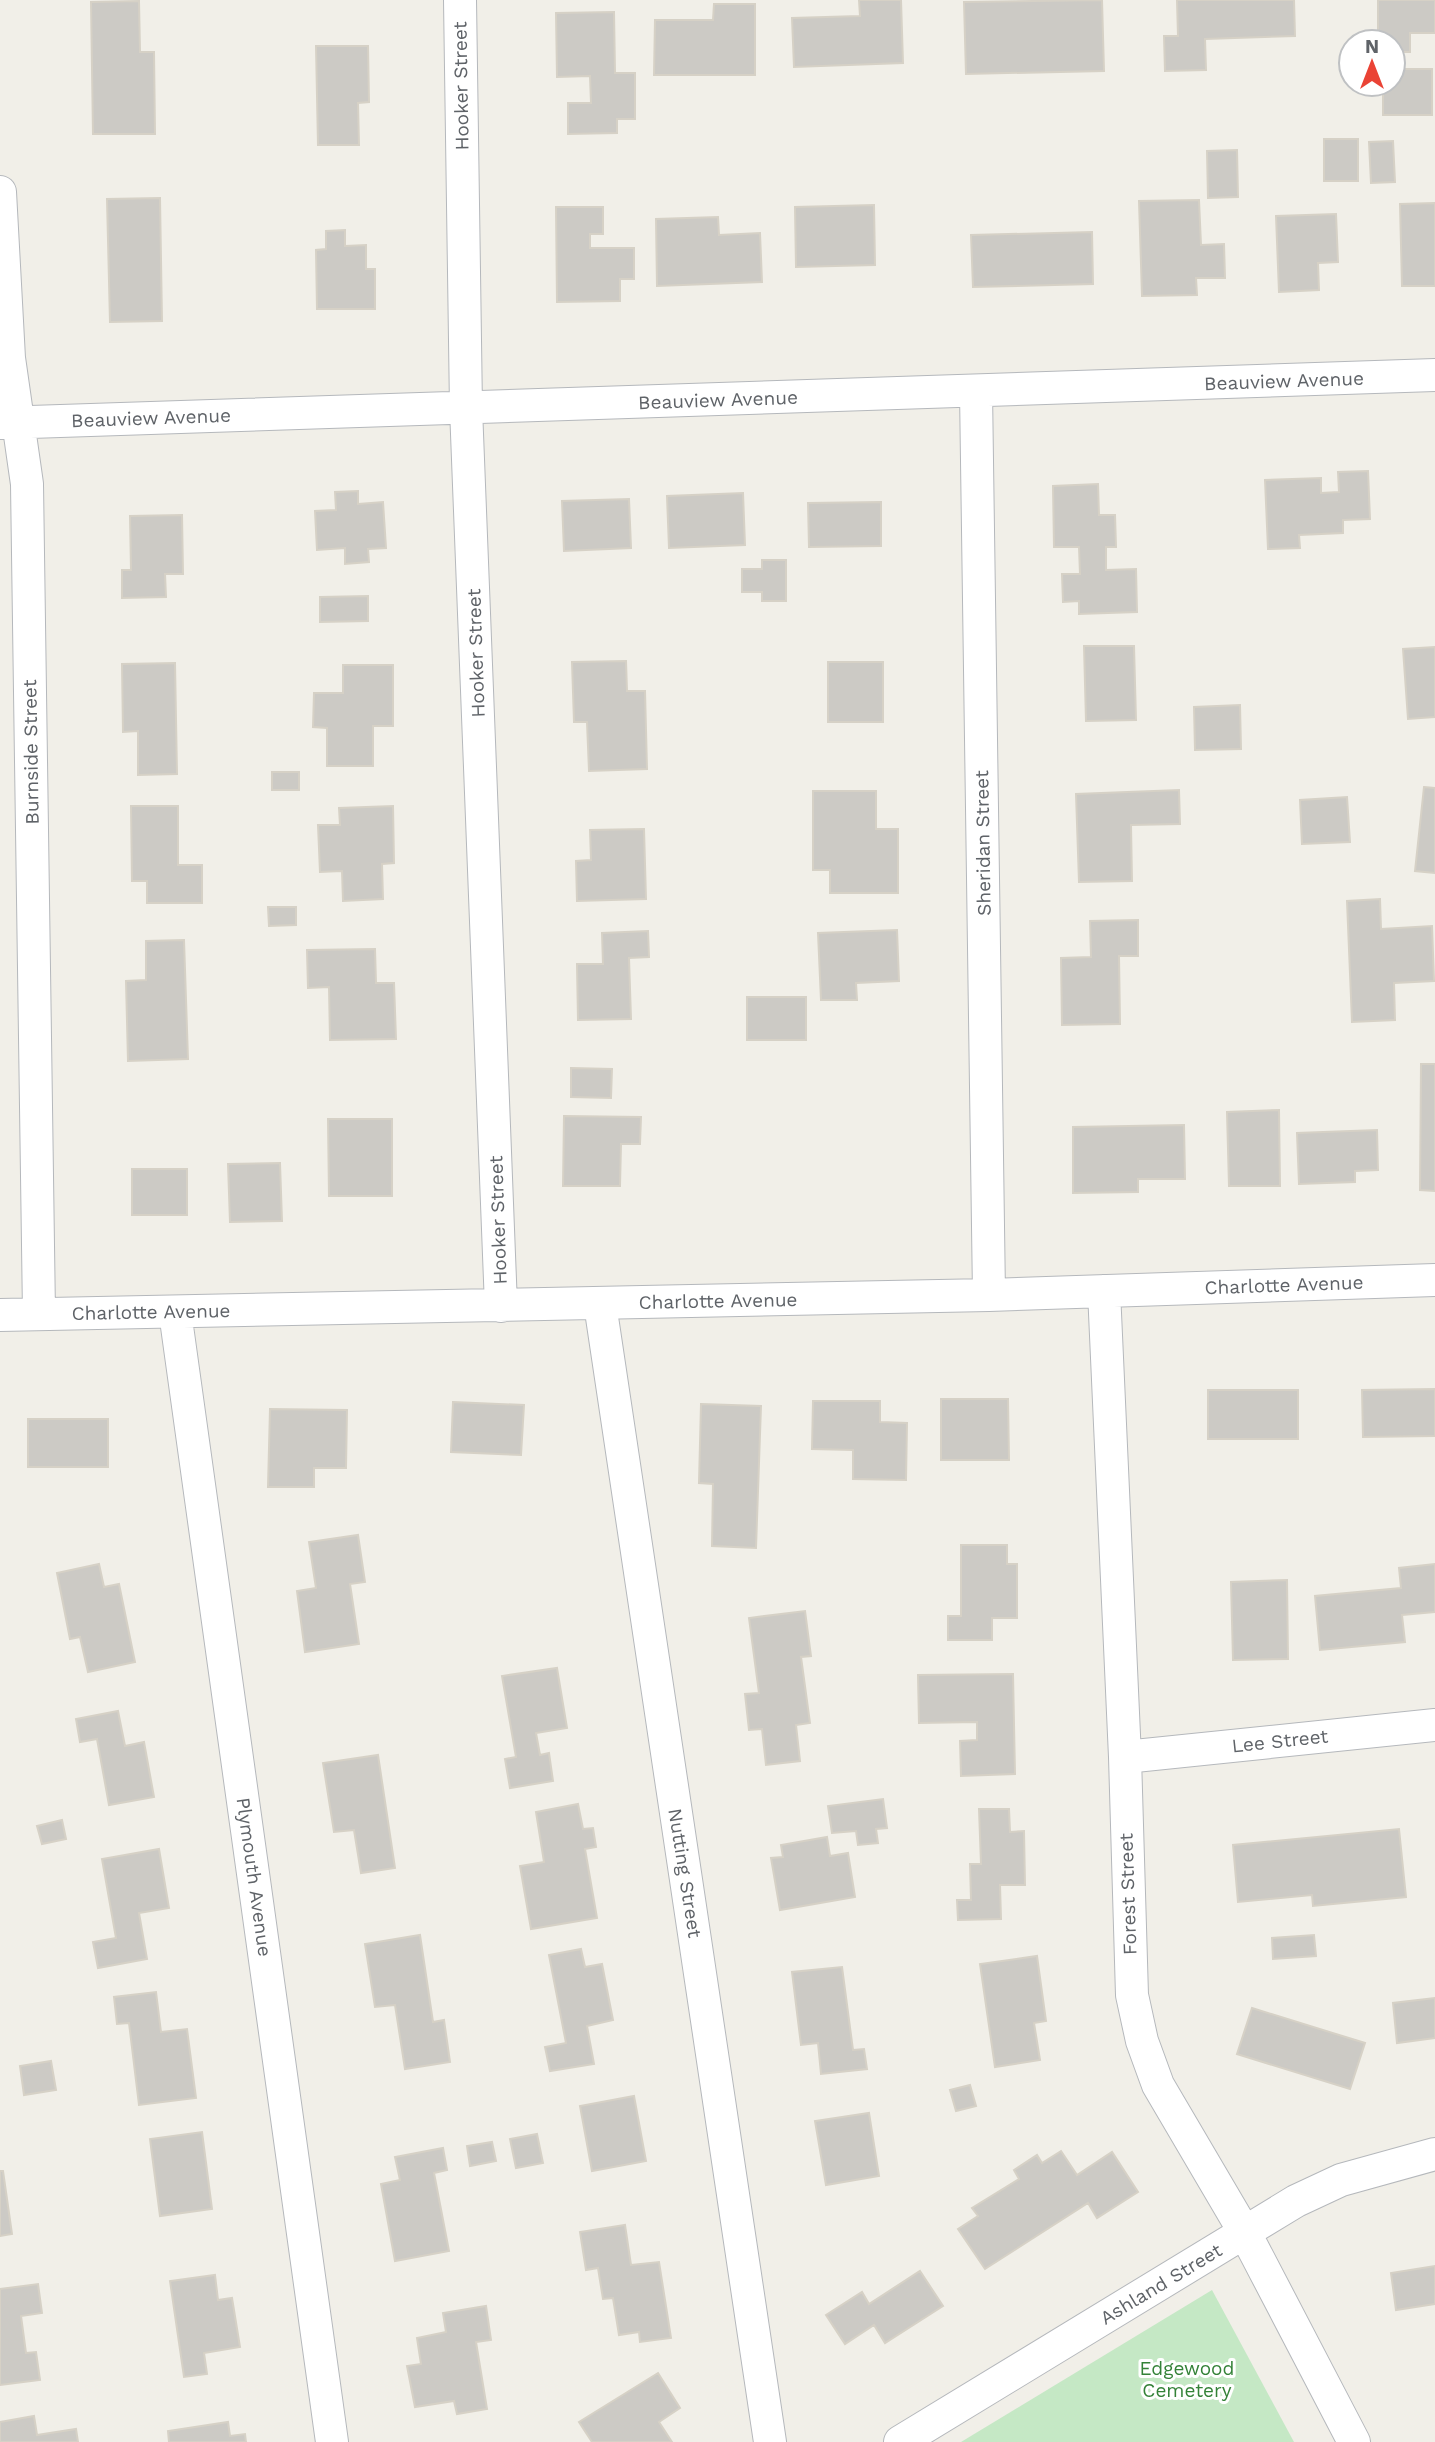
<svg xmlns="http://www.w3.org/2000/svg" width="1435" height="2442" viewBox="0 0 1435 2442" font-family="'Work Sans',sans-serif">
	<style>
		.green { fill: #c5e8c5 }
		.building { fill: #cccac5; stroke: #d6d1c6; stroke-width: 2 }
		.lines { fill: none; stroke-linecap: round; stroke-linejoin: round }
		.minor-casing { stroke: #b5b8bc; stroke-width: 34 }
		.minor { stroke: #fff; stroke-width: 32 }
		.labels { text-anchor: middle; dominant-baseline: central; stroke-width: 6; stroke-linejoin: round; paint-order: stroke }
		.street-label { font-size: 19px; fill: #5f6368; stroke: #fff }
		.park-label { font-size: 19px; fill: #348238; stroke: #fff }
	</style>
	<rect width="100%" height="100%" fill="#f1efe8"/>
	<path class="green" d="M1212,2290L1294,2442H961Z"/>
	<path class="building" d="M859,0H901L903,63L794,67L792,18L860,16Z
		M1102,0L1104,71L966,74L964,2Z
		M1177,0H1294L1295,36L1205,39L1206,70L1165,71L1164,36H1178Z
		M1378,0H1435V33H1410V52H1393V42H1378Z
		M139,1L140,52H154L155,134H93L91,2Z
		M714,4H755V75H654L655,20H713Z
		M614,12L615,73H635V119H617V133L568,134V103H591L590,76L557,77L556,13Z
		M316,46H368L369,102L358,103L359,145H318Z
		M1393,69H1432V115H1383V84H1393Z
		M1324,139H1358V181H1324Z
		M1393,141L1395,182L1371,183L1369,142Z
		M1237,150L1238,197L1208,198L1207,151Z
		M160,198L162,321L110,322L107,199Z
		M1199,200L1201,245L1224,244L1225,278H1196L1197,295L1142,296L1139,201Z
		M1435,203V286H1402L1400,204Z
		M874,205L875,265L796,267L795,207Z
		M556,207H603V234H590V248H634V279H620V301L557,302Z
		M1336,214L1338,262L1318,263L1319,290L1279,292L1276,216Z
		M718,217L719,235L760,233L762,282L657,286L656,219Z
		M345,230V246L366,245V269H375V309H317L316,250L326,249V231Z
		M1092,232L1093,284L973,287L971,235Z
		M1368,471L1370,519L1343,520V533L1299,535L1300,548L1268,549L1265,480L1321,478V493L1339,492L1338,472Z
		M1098,484L1099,515H1115L1116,547H1106V570L1136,569L1137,612L1079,614V601L1063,602L1062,574H1080L1079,547H1054L1053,486Z
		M358,491V504L383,502L386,548L368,549L369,562L345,564V548L317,550L315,511L336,510L335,492Z
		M743,493L745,545L669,548L667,496Z
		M629,499L631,548L564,551L562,501Z
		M881,502V546L809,547L808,503Z
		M182,515L183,574H165L166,597L122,598V570H131L130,516Z
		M762,560H786V601H762V592H742V569H762Z
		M368,596V621L320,622V597Z
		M1084,646H1134L1136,720L1086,721Z
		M1435,647V717L1408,719L1403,649Z
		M626,661L627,691H645L647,769L589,771L587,722H574L572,662Z
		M828,662H883V722H828Z
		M175,663L177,774L138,775V731L123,732L122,664Z
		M343,665H393V726H373V766H327V728L313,727L314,693H343Z
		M1240,705L1241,749L1195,750L1194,707Z
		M272,772H299V790H272Z
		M1424,787L1435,788V873L1415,871Z
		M1179,790L1180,824L1131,825L1132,881L1079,882L1076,794Z
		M813,791H876V829H898V893H830V870H813Z
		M1347,797L1350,842L1302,844L1300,800Z
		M131,806H178V865H202V903H147V881H132Z
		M393,806L394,863L382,864L383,899L343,901L342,871L320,872L318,825H340L339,808Z
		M644,829L646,899L577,901L576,861L591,860L590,830Z
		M1380,899L1381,929L1432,926L1434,981L1394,983L1395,1020L1352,1022L1347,901Z
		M268,907H296V925L269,926Z
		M1138,920V956H1119L1120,1024L1062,1025L1061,958L1091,957L1090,921Z
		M897,930L899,981L856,983L857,1000H821L818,933Z
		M648,931L649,957L629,958L631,1019L578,1020L577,964H603L602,933Z
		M184,940L188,1059L128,1061L126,981L146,980V941Z
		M375,949L376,983H394L396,1039L330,1040L329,987L308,988L307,950Z
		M747,997H806V1040H747Z
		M1421,1064H1435V1191L1420,1190Z
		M571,1068L612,1069L611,1098L571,1097Z
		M1279,1110L1280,1186H1229L1227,1112Z
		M564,1116L641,1117L640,1144H621L620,1186H563Z
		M328,1119H392V1196H329Z
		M1184,1125L1185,1179H1138V1192L1073,1193V1127Z
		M1377,1130L1378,1170L1355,1171V1182L1299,1184L1297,1133Z
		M280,1163L282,1221L230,1222L228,1164Z
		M132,1169H187V1215H132Z
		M1435,1389V1436L1363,1437L1362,1390Z
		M1208,1390H1298V1439H1208Z
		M941,1399H1008L1009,1460H941Z
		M813,1401H880V1422L907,1423L906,1480L853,1479V1450L812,1449Z
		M453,1402L524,1405L521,1455L451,1452Z
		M701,1404L761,1406L756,1548L712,1546L713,1484L699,1483Z
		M270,1409L347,1410L346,1468H314V1487H268Z
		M28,1419H108V1467H28Z
		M358,1535L365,1582L350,1584L359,1644L305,1652L297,1591L316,1588L309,1542Z
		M961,1545H1007V1564H1017V1618H992V1640H948V1616H961Z
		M99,1564L104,1587L119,1584L135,1662L88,1672L80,1637L70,1639L57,1573Z
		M1435,1564V1612L1402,1615L1405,1642L1320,1650L1315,1596L1401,1588L1399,1568Z
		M1287,1580L1288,1659L1233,1660L1231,1582Z
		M805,1611L811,1656L801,1657L810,1723L796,1725L800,1761L766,1765L762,1729L749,1730L745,1694L759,1693L749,1618Z
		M557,1668L567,1728L536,1733L540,1755L549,1753L553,1781L510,1788L505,1759L516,1757L502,1676Z
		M1013,1674L1015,1774L961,1776L960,1741L977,1740V1722L919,1723L918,1675Z
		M118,1711L125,1746L144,1742L154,1797L109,1805L97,1739L80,1742L76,1719Z
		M378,1755L395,1868L361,1873L354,1830L334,1832L323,1763Z
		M883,1799L887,1828L876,1829L878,1843L858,1845L856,1831L832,1833L828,1806Z
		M578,1804L583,1829L593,1828L596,1847L585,1849L597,1918L531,1929L520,1866L544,1862L536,1812Z
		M979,1809H1009L1010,1832L1024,1831L1025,1885H1000L1001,1919L958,1920L957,1900H971L970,1864H981Z
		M62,1820L66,1839L42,1844L37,1826Z
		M1399,1829L1406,1897L1313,1906L1312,1895L1238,1902L1233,1845Z
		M827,1837L830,1856L848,1853L855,1897L780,1910L771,1858L783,1857L781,1845Z
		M159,1849L169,1908L139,1913L147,1959L98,1968L93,1942L116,1938L102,1859Z
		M420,1935L433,2022L444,2020L450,2062L405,2069L395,2005L375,2007L365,1944Z
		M1314,1935L1316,1956L1273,1959L1272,1938Z
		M581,1949L585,1967L602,1964L613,2020L587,2026L594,2064L550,2071L545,2047L566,2043L549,1955Z
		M1037,1956L1046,2021L1034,2023L1040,2060L995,2067L980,1964Z
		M842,1967L853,2050L864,2049L867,2069L821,2074L818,2043L801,2045L792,1972Z
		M156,1992L161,2032L187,2029L196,2098L139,2105L129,2023L117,2024L114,1997Z
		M1435,1998V2038L1397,2043L1393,2003Z
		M1252,2008L1365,2043L1350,2089L1237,2054Z
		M51,2061L56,2090L24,2095L20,2066Z
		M970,2085L976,2106L956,2111L950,2090Z
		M634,2096L646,2161L592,2171L580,2106Z
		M869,2113L879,2176L826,2185L815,2121Z
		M202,2132L212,2209L160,2216L150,2139Z
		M537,2134L543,2163L516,2168L510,2139Z
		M492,2142L496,2161L470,2166L467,2146Z
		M443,2148L447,2170L434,2173L449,2251L395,2261L381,2184L400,2180L395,2157Z
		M1061,2151L1077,2175L1112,2152L1138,2192L1097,2218L1088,2203L985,2269L958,2229L978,2216L972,2208L1019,2179L1014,2170L1037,2155L1042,2163Z
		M0,2171H3L12,2234L0,2236Z
		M625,2225L631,2265L659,2262L671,2338L640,2342L639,2332L619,2335L613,2298L603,2299L598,2268L586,2270L580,2232Z
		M1435,2266V2304L1396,2310L1391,2273Z
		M920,2271L943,2306L885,2343L874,2325L845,2344L826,2315L862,2292L869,2304Z
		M215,2275L218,2300L232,2298L240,2347L204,2353L207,2374L184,2377L170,2281Z
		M38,2284L42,2313L21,2316L26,2353L36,2352L40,2380L0,2385V2289Z
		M486,2306L491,2340L476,2342L487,2409L457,2414L454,2401L415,2407L407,2366L421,2364L417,2338L446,2332L443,2313Z
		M658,2373L680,2408L659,2422L672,2442H592L579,2422Z
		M34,2416L37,2435L76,2429L78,2442H0V2422Z
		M228,2422L230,2436L245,2434L246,2442H169L168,2431Z"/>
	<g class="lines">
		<defs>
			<path id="minor" d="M460,0L466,408L501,1306
				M0,192L9,358L27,484L39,1314
				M976,391L989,1295
				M0,423L1435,375
				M1104,1291L1125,1757L1132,1995L1142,2041L1158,2085L1245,2233L1354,2442
				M600,1304L770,2442
				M175,1312L332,2442
				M0,1315L989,1295L1435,1280
				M1125,1757L1435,1725
				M900,2442L1296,2201L1341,2180L1435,2154"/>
		</defs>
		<use href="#minor" class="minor-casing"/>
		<use href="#minor" class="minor"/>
	</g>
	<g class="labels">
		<g class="street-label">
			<text transform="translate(461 86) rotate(-91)">Hooker Street</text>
			<text transform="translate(1284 381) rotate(-2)">Beauview Avenue</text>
			<text transform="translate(718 400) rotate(-2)">Beauview Avenue</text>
			<text transform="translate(151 418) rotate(-2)">Beauview Avenue</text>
			<text transform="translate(476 653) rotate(-92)">Hooker Street</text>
			<text transform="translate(31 752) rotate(-91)">Burnside Street</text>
			<text transform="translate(983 843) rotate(-91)">Sheridan Street</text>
			<text transform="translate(498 1220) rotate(-92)">Hooker Street</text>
			<text transform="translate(1284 1285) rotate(-2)">Charlotte Avenue</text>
			<text transform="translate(718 1301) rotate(-1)">Charlotte Avenue</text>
			<text transform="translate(151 1312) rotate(-1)">Charlotte Avenue</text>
			<text transform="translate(1280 1741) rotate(-6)">Lee Street</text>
			<text transform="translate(685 1873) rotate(81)">Nutting Street</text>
			<text transform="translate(254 1877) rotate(82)">Plymouth Avenue</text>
			<text transform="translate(1128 1894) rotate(-92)">Forest Street</text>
			<text transform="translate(1161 2284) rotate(-31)">Ashland Street</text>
		</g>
		<g class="park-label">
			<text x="1187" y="2368">Edgewood<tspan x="1187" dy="22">Cemetery</tspan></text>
		</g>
	</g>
	<g transform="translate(1372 63)"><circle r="33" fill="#ffffff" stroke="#bfc1c3" stroke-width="2"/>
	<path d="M0-5L12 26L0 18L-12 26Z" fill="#ea4335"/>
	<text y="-10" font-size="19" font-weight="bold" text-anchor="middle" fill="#5f6368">N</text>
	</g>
</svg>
